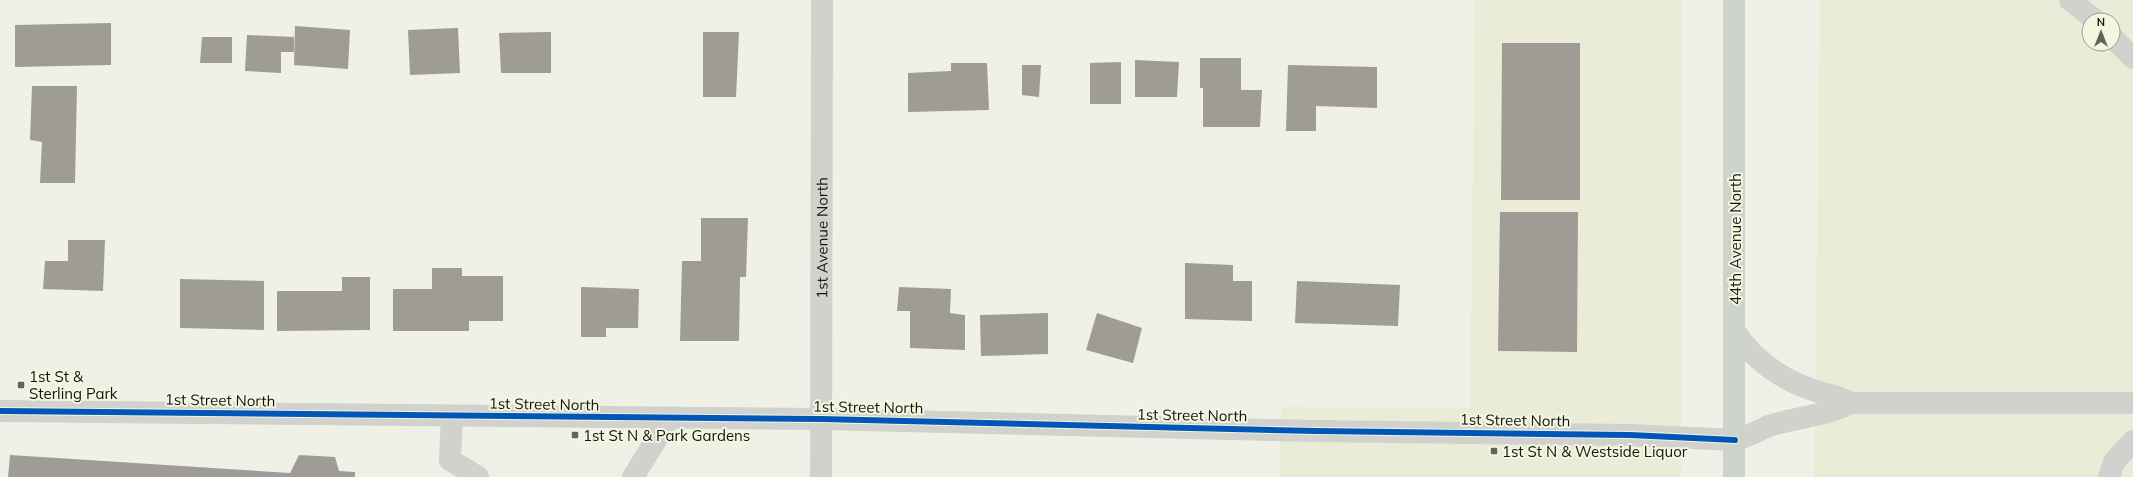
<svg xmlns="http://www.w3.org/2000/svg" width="2133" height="477" viewBox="0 0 2133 477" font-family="Mulish,sans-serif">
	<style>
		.built { fill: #eaecd8; fill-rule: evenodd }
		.building { fill: #9e9c94 }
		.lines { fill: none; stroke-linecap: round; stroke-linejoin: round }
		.minor { stroke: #d1d1ce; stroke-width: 22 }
		.major { stroke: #ced2cc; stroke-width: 22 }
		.cycleway-casing { stroke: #f4f6e1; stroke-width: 8 }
		.cycleway { stroke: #0057b8; stroke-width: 6 }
		.poi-dot { fill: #62635a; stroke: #f4f6e1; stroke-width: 1.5 }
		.labels { text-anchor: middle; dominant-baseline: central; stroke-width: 4; stroke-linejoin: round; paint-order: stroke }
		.street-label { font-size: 15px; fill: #15160e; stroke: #f4f6e1 }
		.poi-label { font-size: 15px; fill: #15160e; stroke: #f4f6e1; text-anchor: start }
	</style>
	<rect width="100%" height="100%" fill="#f0f1e6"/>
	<path class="built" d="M1475,0H1682L1681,477H1279L1281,407L1470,408Z
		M1820,0H2133V477H1814ZM2089,20H2113V44H2089Z"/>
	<path class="building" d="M111,23V65L15,67V25Z
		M295,26L350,30L348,69L294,65Z
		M458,28L460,73L410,75L408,30Z
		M551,32V73H501L499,33Z
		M703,32H739L736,97H703Z
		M247,35L294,37V52H281V73L245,71Z
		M202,37H232V63H200Z
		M1502,43H1580V200H1501Z
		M1200,58H1241V90H1262L1260,127H1203V88H1200Z
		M1135,60L1179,62L1177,97H1135Z
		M1121,62V104H1090V63Z
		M951,63H987L989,110L908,112V73L951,71Z
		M1022,65H1041L1039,97L1022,95Z
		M1288,65L1377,67V108L1316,106V131H1286Z
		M32,86H77L75,183H40L42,142L30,140Z
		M1500,212H1578L1577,352L1498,351Z
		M701,218H748L746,277H740L739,341H680L682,261H701Z
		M68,240H105L103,291L43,289L45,261H68Z
		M1185,263L1233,265V281H1252V321L1185,319Z
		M432,268H462V276H503V321H469V331H393V289H432Z
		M342,277H370V330L277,331V291H342Z
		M180,279L264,281V330L180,328Z
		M1297,281L1400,285L1398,326L1295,323Z
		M581,287L639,289L638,328H606V337H581Z
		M899,287L951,289L950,313L965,315V350L910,348V311H897Z
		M1048,313V354L981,356L980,315Z
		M1097,313L1142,328L1133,363L1086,350Z
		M10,455L290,473L299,455L335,457L339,471L355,472V477H8Z"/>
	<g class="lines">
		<g class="minor">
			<path d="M2070,0L2095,20"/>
			<path d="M2113,38L2133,58"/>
			<path d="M1735,332C1755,361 1780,379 1813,390C1826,395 1839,395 1850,403"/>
			<path d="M0,411L821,419L1316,431L1630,435L1735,440C1748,437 1757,431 1769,426C1796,417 1826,416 1850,403H2133"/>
			<path d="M452,416L450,460L478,477"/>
			<path d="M633,477L669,419"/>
			<path id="s1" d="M821,477L822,0"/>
			<path d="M2109,477L2114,462L2133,441"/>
		</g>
		<path class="major" d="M1734,0V477"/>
		<defs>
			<path id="cycleway" d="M0,411L821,419L1316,431L1630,435L1735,440"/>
		</defs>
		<use href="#cycleway" class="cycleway-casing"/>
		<use href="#cycleway" class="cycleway"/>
	</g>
	<g class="poi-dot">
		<rect x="17" y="381" width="8" height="8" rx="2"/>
		<rect x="571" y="431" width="8" height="8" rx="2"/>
		<rect x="1490" y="447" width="8" height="8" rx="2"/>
	</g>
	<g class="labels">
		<g class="street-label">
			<text stroke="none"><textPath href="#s1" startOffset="239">1st Avenue North</textPath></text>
			<text transform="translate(1735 239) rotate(-90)">44th Avenue North</text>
			<text transform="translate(220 400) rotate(1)">1st Street North</text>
			<text transform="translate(544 404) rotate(1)">1st Street North</text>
			<text transform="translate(868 407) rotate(1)">1st Street North</text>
			<text transform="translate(1192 415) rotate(1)">1st Street North</text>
			<text transform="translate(1515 420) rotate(1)">1st Street North</text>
		</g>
		<g class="poi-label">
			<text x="29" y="376">1st St &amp;<tspan x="29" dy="17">Sterling Park</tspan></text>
			<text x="583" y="435">1st St N &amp; Park Gardens</text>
			<text x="1502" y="451">1st St N &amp; Westside Liquor</text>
		</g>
	</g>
	<g transform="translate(2101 32)"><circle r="19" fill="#f4f6e1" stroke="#9b9c8d"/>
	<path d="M0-3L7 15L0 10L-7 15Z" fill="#62635a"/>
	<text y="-6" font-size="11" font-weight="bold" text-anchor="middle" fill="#15160e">N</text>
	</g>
</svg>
